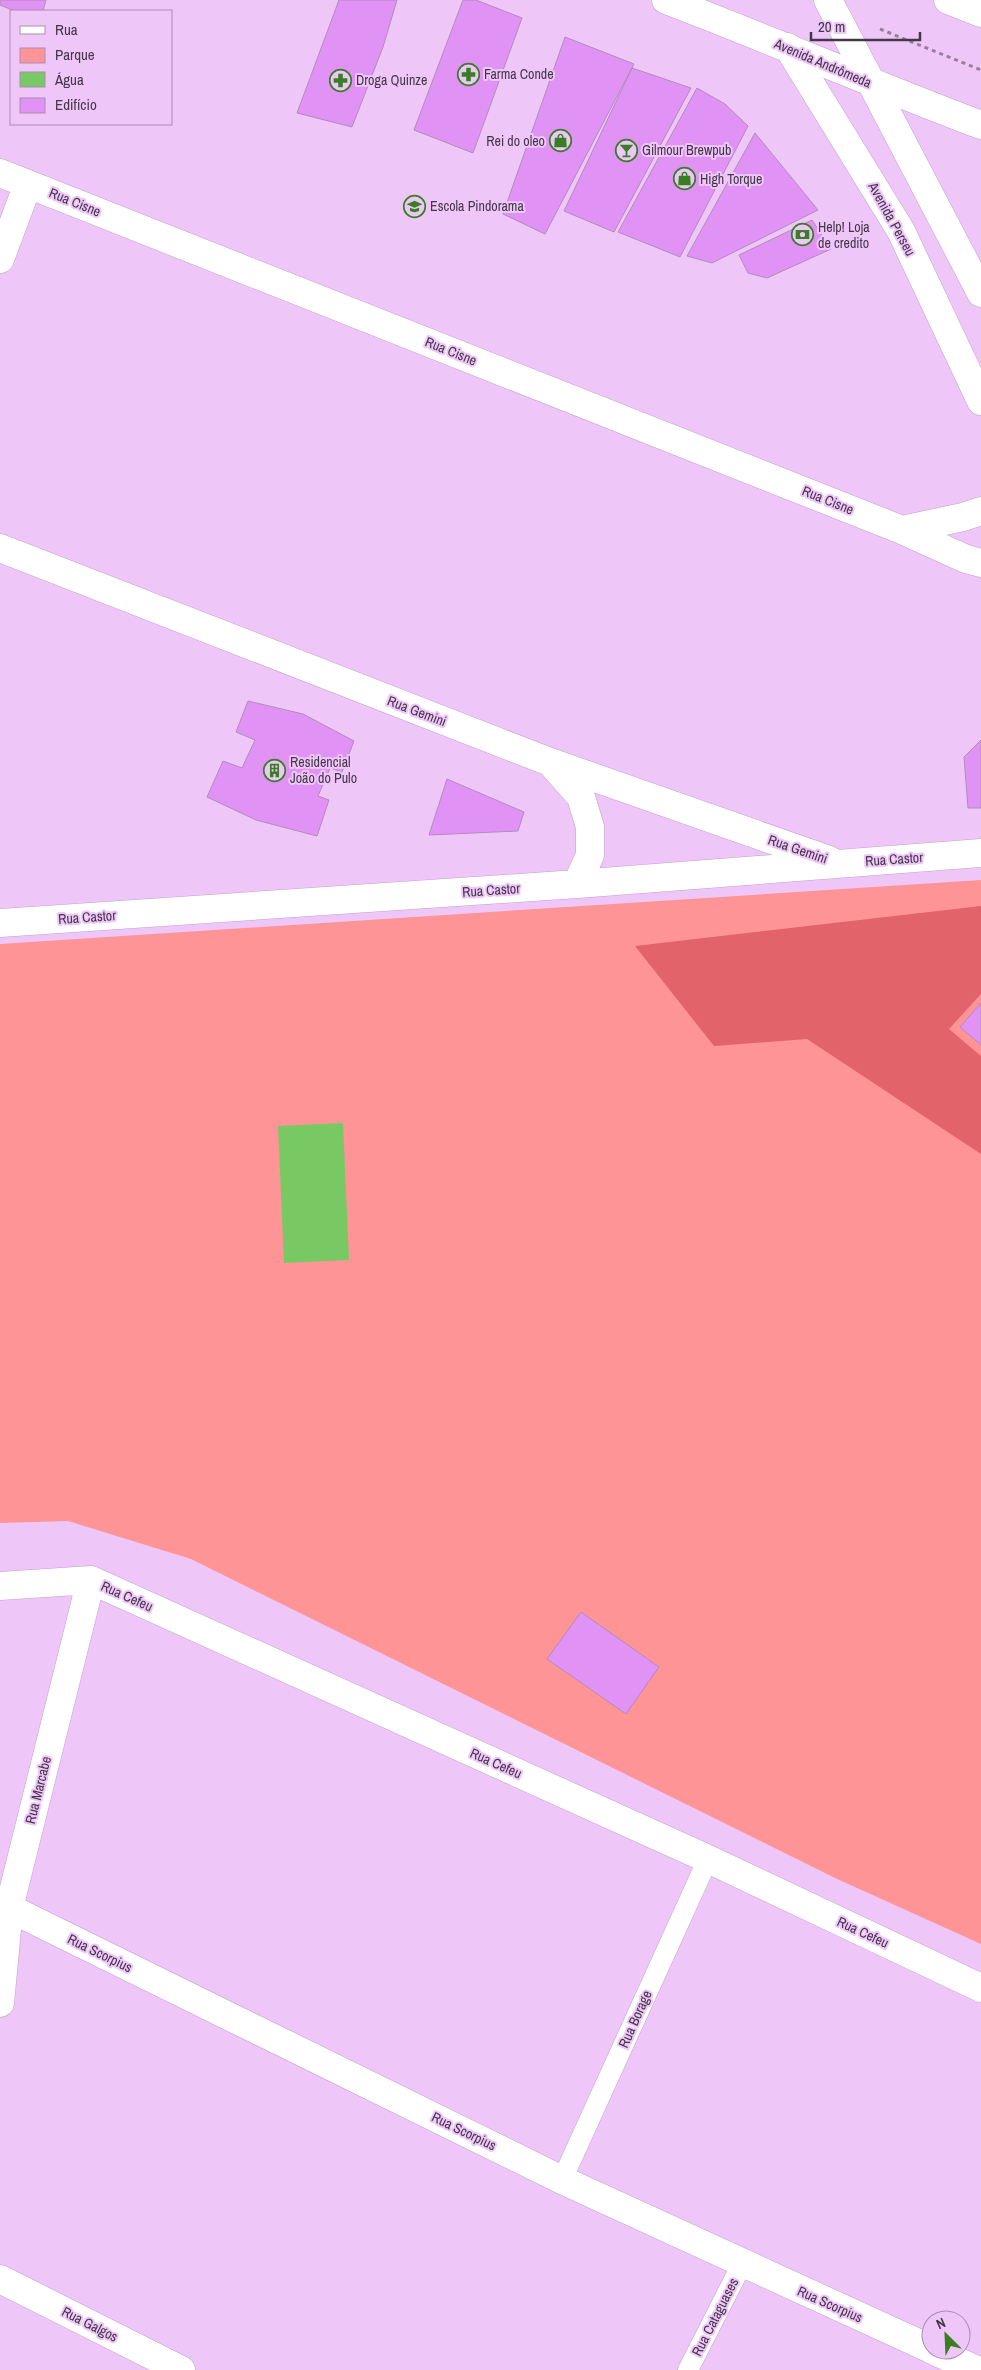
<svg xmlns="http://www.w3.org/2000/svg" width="981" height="2370" viewBox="0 0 981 2370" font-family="'Archivo Narrow',sans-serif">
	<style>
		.green { fill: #fe9496 }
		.forest { fill: #e26369 }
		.water { fill: #78c964 }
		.building { fill: #e192f5; stroke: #b18cba }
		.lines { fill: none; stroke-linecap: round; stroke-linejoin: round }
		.service-casing { stroke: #c49fce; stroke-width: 21 }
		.minor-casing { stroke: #c49fce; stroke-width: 29 }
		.secondary-casing { stroke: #c49fce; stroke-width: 29 }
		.path { stroke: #997ea0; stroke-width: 3; stroke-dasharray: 4 4; stroke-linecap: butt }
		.service { stroke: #fff; stroke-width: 20 }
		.minor { stroke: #fff; stroke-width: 28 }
		.secondary { stroke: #fff; stroke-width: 28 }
		.labels { text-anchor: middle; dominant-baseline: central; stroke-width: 4; stroke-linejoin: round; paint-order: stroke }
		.street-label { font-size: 14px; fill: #453649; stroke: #eec7f8 }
		.poi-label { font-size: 14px; fill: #453649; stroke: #eec7f8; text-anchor: start }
	</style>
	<rect width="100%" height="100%" fill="#eec7f8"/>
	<path class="green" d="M981,880V1944L835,1878L191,1559L68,1521L0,1523V944Z"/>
	<path class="forest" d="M981,906V994L949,1029L981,1056V1154L807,1039L714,1046L635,946Z"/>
	<path class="water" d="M343,1123L349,1260L284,1263L278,1126Z"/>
	<path class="building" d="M0,0H46L43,11H15L0,5Z
		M339,0H397L383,47L352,127L297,113Z
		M463,0H476L522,18L473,153L414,130Z
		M565,37L634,64L545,234L503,214Z
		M632,68L691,88L614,232L564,211Z
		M697,88L725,104L748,126L680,257L618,232Z
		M755,133L818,210L712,263L687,256Z
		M812,220L831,249L767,278L748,273L739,255Z
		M248,701L303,714L354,741L342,772L330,768L318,796L329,800L317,836L256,820L207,797L223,761L242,768L255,740L236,732Z
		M981,740V808H968L964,757Z
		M447,779L524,812L518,831L429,835Z
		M981,1003V1045L960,1027Z
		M581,1612L659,1667L626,1714L547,1659Z"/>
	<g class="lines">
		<defs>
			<path id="service" d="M562,2180L708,1859
				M688,2370L742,2264"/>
			<path id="minor" d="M828,0L981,293
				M788,47L901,231L981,401
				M0,173L902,530L966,559L981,563
				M0,259L28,184
				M902,530L963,517L981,511
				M0,548L550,762L829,860
				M551,763L581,797L590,827V855L577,884
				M0,923L577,884L981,853
				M0,1586L91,1580L708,1859L981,1988
				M0,1908H9L562,2180L931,2349
				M0,2003L9,1908L91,1580
				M0,2279L181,2370
				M932,2350L977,2370"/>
			<path id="secondary" d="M666,0C771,40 875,85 981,125
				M948,0L981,13"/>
		</defs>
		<use href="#service" class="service-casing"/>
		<use href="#minor" class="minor-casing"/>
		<use href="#secondary" class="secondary-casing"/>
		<path class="path" d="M880,29L981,70"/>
		<use href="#service" class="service"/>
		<use href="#minor" class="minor"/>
		<use href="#secondary" class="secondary"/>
	</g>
	<defs>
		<symbol id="pharmacy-ring" viewBox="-11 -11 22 22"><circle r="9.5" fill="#eec7f8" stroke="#387f24" stroke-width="1.5"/><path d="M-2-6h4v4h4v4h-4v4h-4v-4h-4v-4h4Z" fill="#387f24"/></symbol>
		<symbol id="shop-ring" viewBox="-11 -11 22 22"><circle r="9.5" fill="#eec7f8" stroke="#387f24" stroke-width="1.5"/><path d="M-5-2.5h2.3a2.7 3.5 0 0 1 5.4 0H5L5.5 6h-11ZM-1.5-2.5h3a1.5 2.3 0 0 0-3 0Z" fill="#387f24"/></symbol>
		<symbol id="bar-ring" viewBox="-11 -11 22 22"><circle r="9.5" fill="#eec7f8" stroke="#387f24" stroke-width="1.5"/><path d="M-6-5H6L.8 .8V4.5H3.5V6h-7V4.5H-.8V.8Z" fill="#387f24"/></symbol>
		<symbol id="school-ring" viewBox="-11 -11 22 22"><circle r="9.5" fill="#eec7f8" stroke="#387f24" stroke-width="1.5"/><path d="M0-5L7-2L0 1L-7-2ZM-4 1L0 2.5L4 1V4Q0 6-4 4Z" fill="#387f24"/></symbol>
		<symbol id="bank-ring" viewBox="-11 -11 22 22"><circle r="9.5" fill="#eec7f8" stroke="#387f24" stroke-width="1.5"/><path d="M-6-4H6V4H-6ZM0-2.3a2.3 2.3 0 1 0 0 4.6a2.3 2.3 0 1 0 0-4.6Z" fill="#387f24"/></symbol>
		<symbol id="building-ring" viewBox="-11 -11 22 22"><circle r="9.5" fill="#eec7f8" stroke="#387f24" stroke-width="1.5"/><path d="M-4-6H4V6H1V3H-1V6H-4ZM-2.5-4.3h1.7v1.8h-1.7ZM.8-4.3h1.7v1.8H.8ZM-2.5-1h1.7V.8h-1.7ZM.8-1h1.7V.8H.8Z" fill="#387f24"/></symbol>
	</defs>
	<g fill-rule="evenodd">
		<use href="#pharmacy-ring" x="456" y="62" width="25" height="25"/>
		<use href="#pharmacy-ring" x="328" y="68" width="25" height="25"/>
		<use href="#shop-ring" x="548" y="128" width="25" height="25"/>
		<use href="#bar-ring" x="614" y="138" width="25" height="25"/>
		<use href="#shop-ring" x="672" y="166" width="25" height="25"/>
		<use href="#school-ring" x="402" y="194" width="25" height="25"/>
		<use href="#bank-ring" x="790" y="222" width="25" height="25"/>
		<use href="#building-ring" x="262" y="758" width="25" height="25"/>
	</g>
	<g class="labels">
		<g class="street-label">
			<text transform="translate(823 63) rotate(23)">Avenida Andrômeda</text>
			<text transform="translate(75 202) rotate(22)">Rua Cisne</text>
			<text transform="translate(892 219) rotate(61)">Avenida Perseu</text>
			<text transform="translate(451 351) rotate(22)">Rua Cisne</text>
			<text transform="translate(828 500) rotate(22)">Rua Cisne</text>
			<text transform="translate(417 711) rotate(21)">Rua Gemini</text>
			<text transform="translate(798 849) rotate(19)">Rua Gemini</text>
			<text transform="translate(894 859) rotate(-4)">Rua Castor</text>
			<text transform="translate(491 890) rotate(-4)">Rua Castor</text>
			<text transform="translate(87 917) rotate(-4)">Rua Castor</text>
			<text transform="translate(127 1596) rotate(24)">Rua Cefeu</text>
			<text transform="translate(496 1763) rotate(24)">Rua Cefeu</text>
			<text transform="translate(38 1790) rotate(-76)">Rua Marcabe</text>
			<text transform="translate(863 1932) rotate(25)">Rua Cefeu</text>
			<text transform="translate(100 1953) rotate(26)">Rua Scorpius</text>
			<text transform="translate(635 2019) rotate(-66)">Rua Borage</text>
			<text transform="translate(464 2131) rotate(26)">Rua Scorpius</text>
			<text transform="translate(830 2304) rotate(24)">Rua Scorpius</text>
			<text transform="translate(715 2317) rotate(-63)">Rua Cataguases</text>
			<text transform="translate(90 2324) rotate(27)">Rua Galgos</text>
		</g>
		<g class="poi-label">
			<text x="484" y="74">Farma Conde</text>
			<text x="356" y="80">Droga Quinze</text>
			<text x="545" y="141" text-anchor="end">Rei do oleo</text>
			<text x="642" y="150">Gilmour Brewpub</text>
			<text x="700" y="179">High Torque</text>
			<text x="430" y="206">Escola Pindorama</text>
			<text x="818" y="227">Help! Loja<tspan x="818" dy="16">de credito</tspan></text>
			<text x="290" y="762">Residencial<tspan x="290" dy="16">João do Pulo</tspan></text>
		</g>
	</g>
	<rect x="10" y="10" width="162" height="115" fill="#eec7f8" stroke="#aa8db2"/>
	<rect x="20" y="26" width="25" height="8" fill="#ffffff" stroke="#aa8db2"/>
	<text x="55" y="35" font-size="15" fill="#453649">Rua</text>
	<rect x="20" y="48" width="25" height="15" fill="#fe9496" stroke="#aa8db2"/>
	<text x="55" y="60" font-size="15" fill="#453649">Parque</text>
	<rect x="20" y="72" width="25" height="15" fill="#78c964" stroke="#aa8db2"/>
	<text x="55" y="85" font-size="15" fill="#453649">Água</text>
	<rect x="20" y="98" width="25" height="15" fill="#e192f5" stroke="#aa8db2"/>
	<text x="55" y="110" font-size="15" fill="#453649">Edifício</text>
	<g transform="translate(946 2335) rotate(336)"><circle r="24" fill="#eec7f8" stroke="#aa8db2"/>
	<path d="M0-4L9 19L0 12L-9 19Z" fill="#387f24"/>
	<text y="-8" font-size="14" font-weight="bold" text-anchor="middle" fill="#453649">N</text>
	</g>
	<path d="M811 32v8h109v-8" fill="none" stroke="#453649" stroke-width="2.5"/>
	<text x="818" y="32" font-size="15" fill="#453649" stroke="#eec7f8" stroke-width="4" paint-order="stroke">20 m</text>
</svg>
